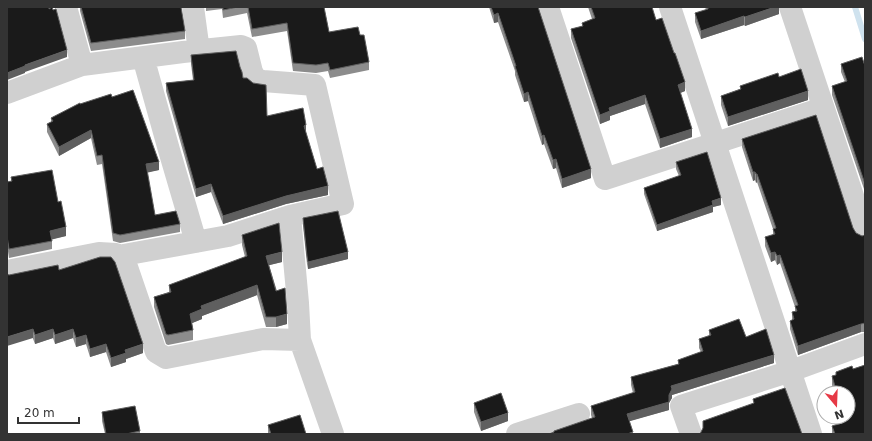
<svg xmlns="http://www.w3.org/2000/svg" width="872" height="441" viewBox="0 0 872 441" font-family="'DejaVu Sans',sans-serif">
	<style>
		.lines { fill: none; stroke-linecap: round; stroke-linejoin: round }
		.stream { stroke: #cfe2ee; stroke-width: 6 }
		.minor { stroke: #d0d0d0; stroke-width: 22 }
		.wall { fill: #8c8c8c }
		.shaded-wall { fill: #5f5f5f }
		.building { fill: #1a1a1a; stroke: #5f5f5f }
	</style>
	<rect width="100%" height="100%" fill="#fff"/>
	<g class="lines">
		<path class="stream" d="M855,7L865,39"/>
		<path class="minor" d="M66,7L82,65
			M193,7L199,51
			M548,7L605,179L823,108
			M670,7L811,434
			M790,7L865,232
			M143,57L169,150L196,242
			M7,93L82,65L183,52L241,46L246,48L252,72L256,79L263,81L315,85L343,204L290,216L228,236L118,256
			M290,216L298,303L300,340
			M7,271L99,253L116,254L126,264L156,352L166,358L263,339L300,340L333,434
			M517,434L579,414
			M691,434L681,406L791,371L865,344"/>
	</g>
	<path class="wall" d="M80,7H181L185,31V39L91,51L80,11Z
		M206,7H324L329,32L360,35L369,62V70L330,78L328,71L316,73L293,71L287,31L252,37L247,13L223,18L222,9L206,11Z
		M489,7H538L591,178L562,188L556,168L553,169L544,144L542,145L528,101L524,102L515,75V71L498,22L494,23Z
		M588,7H652L656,20L685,91L680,93L692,137L660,148L645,104L610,116V120L600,124L571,38V29L582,26V23L592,19Z
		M705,7H779V14L745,26L744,25L701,39L695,22V13L706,10Z
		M191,55L243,78L267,116L306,133L317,169L328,195L286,204L223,224L211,192L196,197L166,91V83L193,80L191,64Z
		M841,64L865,66V192L832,95V86L845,82L841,72Z
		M779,77L808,100L728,126L721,105V96L740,89V86Z
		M112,97L159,170L147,172L155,215L180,224V232L120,243L113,241L102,164L97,165L91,138L59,156L47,132V124L51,122V118L80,104Z
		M742,139L853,228L856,233L862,236L865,235V332H861L798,355L790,329V321L792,320V312L795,311V307L780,263L777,265L775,260L771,262L765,246V237L773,235V229L757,182L756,183L755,180L753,181L742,147Z
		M676,162L721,205L713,207V212L657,231L644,194V188L679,176L676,169Z
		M11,177L58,202L66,236L52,239V249L9,258L7,245V182L11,181Z
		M303,218L348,259L308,269L307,264L303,226Z
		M242,235L282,262L269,265L287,324L276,327H266L257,295L202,316V319L192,323L193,330V340L168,345L166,344L154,307V297L169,292V285L245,257L242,245Z
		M59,270L143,353L126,359V362L111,367L106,352L90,357L86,344L76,347L73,338L55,344L53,338L35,344L9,275Z
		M709,330L746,337L774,363L672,395V398L669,403V410L629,421L633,434L592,418L591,415V406L633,393L631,385V377L678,364V360L701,352L699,348V339L709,336Z
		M865,365V434H832V426L839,423L837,417H848V393H834L832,385V376L836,375V372L852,366L853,369Z
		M474,403L508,421L481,431L474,412Z
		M102,412L140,431V434H105L102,421Z
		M268,425L306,434H268Z"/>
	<path class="shaded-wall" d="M775,7H779V14L745,26V17Z
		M498,13V22L494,23V15Z
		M744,16V25L701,39V31Z
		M67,50V57L25,72V73L7,80V73L25,65Z
		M685,82V91L678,94V85Z
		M808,91V100L728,126V117Z
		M528,92V101L524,102V94Z
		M645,95V104L610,116V120L600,124V115L609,108Z
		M306,125V133L304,126Z
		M692,129V137L660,148V139Z
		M91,130V138L59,156V147Z
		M544,135V144L542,145V136Z
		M556,159V168L553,169V160Z
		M159,162V170L146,173V164Z
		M591,169V178L562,188V179Z
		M753,172H755V180L753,181Z
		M756,174H757V182L756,183Z
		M211,184V192L196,197V189Z
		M328,186V195L286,204L223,224V216L286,196Z
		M721,198V205L713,207V212L657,231V225L712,201Z
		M66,227V236L50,240V231Z
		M282,252V262L266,266V256Z
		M348,252V259L308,269V262Z
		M775,252V260L771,262V253Z
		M780,255V263L777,265V256Z
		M257,285V295L202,316V319L190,324V314L201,306Z
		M287,314V324L276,327V317Z
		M861,324V332L798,355V346Z
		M33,329V338L7,346V337Z
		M53,329V338L35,344V335Z
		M73,329V338L55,344V335Z
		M86,335V344L76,347V338Z
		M106,344V352L90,357V349Z
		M143,344V353L126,359V362L111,367V358L125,350Z
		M774,355V363L672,395V398L669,403V410L627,422V414L669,395L671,386Z
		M508,413V421L481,431V422Z"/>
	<path class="building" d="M7,7H49V9L52,7L53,10L56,9L67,50L25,65V66L7,73Z
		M81,7H181L185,31L91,43Z
		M223,7H238L223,10Z
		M248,7H324L329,32L358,27L360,35H364L369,62L330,70L328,63L316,65L293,63L287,23L252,29Z
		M491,7H538L591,169L562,179L556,159L553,160L544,135L542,136L528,92L524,94L515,66H516L498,13L494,15Z
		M591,7H652L656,20L662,18L674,53H675L685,82L678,85L692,129L660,139L645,95L609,108L610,111L600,115L571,29L583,26L582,23L595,18Z
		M708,7H775L745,17L744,16L701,31L695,13L708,9Z
		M236,51L240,67L242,72L243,78H247L253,83L266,85L267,116L303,108L306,125L304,126L317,169L323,167L328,186L286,196L223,216L211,184L196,189L166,83L194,80L191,55Z
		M862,57L865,66V184L832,86L847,81L841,64Z
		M801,69L808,91L728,117L721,96L741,89L740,86L778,73L779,77Z
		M133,90L159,162L146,164L155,215L176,211L180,224L120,235L113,233L102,155L97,156L91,130L59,147L47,124L53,121L51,118L80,103V104L111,94L112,97Z
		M816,115L853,228L856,233L862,236L865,235V323L861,324L798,346L790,321L794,319L792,312L797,311L795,306L798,305L780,255L777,256L775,252L771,253L765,237L775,234L773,229L776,228L757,174H756L755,172H753L742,139Z
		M707,152L721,198L712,201L713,205L657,225L644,188L681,175L676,162Z
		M52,170L58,202L61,201L66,227L50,231L52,241L9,249L7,236V182L12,181L11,177Z
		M338,211L348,252L308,262L307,256L303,218Z
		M279,223L282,252L266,256L276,291L285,288L287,314L276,317H266L257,285L201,306L202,309L190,314L193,330L168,335L166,334L154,297L171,292L169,285L247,256L242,235Z
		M100,257H111L115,262L143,344L125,350L126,353L111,358L106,344L90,349L86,335L76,338L73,329L55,335L53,329L35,335L33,329L7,337V274L9,275L58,265L59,270Z
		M739,319L746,337L766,329L774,355L671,386L672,389L669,395V402L627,414L633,432L627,434H549L554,432V431L595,417L591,406L635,392L631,377L679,364L678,360L703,351L699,339L711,335L709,330Z
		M865,365V434H835L832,426L842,423L840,417H848V393H837L832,376L836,375V372L852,366L853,369Z
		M785,388L802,434H700L703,428V421L754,403L753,399Z
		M501,393L508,413L481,422L474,403Z
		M135,406L140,431L126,434H106L102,412Z
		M300,415L306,434H271L268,425Z"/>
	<rect width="872" height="441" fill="none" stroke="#333333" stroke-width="16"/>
	<g transform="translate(836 405) rotate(161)"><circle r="19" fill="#ffffff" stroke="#adadad"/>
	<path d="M0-3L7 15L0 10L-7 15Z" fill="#e63946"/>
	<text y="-6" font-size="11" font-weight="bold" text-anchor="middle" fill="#333333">N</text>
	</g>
	<path d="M18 417v6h61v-6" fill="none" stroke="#333333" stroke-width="2"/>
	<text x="24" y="417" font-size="12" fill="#333333" stroke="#ffffff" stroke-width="3" paint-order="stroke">20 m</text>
</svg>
